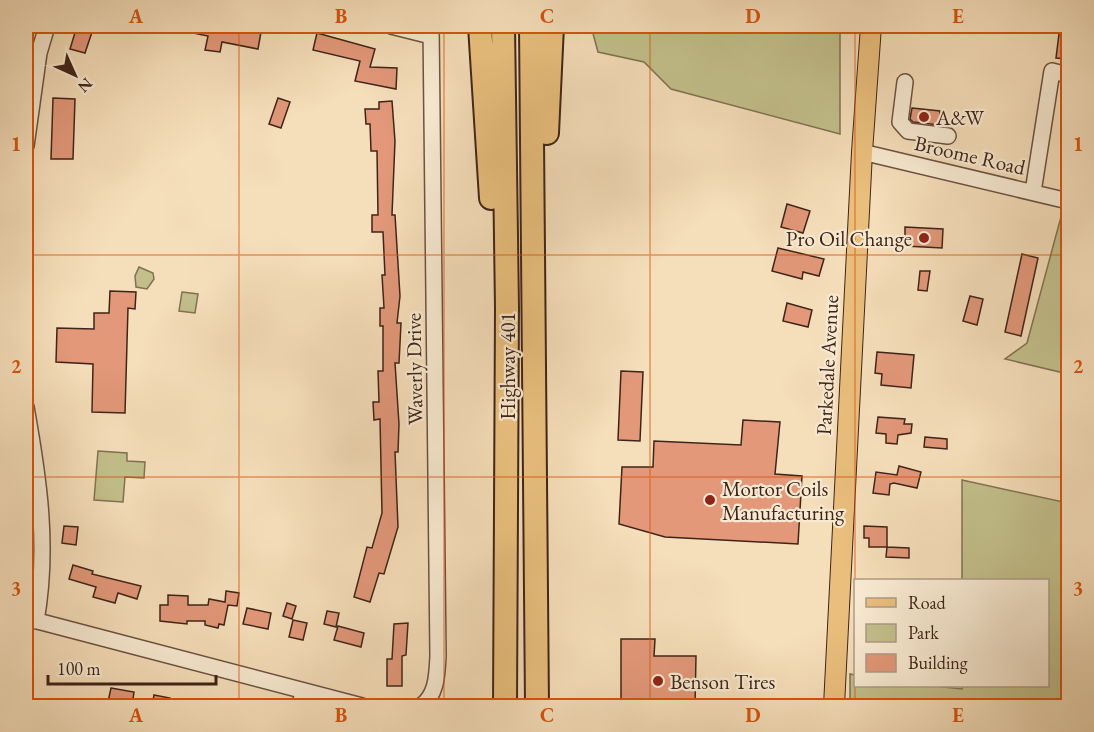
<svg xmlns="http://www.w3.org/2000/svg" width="1094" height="732" viewBox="0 0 1094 732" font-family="'EB Garamond',serif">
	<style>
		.green { fill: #c2bf8b; stroke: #807252; stroke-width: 1.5 }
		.building { fill: #e29879; stroke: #3f2419; stroke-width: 1.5 }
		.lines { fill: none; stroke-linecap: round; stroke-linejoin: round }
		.minor-casing { stroke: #6c5241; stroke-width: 18 }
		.major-casing { stroke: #3f2419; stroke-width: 22 }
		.highway-casing { stroke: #3f2419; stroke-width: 26 }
		.minor { stroke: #f8ead2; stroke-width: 15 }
		.major { stroke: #eabf7d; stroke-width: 20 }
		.highway { stroke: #eabf7d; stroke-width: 22 }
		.grid { fill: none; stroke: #d7540d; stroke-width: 1.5; stroke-opacity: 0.55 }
		.poi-dot { fill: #8f2418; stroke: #f8ead2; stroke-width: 2 }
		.labels { text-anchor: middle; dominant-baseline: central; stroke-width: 4.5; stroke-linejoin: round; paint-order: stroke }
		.poi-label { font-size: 21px; fill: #3f2419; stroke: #f8ead2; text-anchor: start }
		.street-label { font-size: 21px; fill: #3f2419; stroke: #f8ead2 }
		.neatline { fill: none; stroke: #d7540d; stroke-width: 2 }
		.grid-label { font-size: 20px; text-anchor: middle; font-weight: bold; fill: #d7540d }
	</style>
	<rect width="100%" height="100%" fill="#f5deba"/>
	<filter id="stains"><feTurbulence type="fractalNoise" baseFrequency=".00333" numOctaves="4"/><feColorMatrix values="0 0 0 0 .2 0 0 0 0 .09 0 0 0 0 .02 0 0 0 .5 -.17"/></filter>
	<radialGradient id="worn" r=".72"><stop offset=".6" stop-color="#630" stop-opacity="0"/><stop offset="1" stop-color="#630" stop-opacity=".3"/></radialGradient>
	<path class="green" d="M591,26H840V134L671,89L644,62L598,52Z
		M1062,213L1068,214V374L1005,359L1027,343Z
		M139,267L153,273L154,279L147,289L136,287L135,276Z
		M182,292L198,294L195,313L179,311Z
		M98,451L127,453V461L145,462L144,478L125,477L123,502L94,500Z
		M962,480L1068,503V706H850V674L855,675L856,686H934L962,689V686H1048V580H962Z"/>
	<path class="building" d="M77,26L93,29L85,53L70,49Z
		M178,26H225L261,32L258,49L222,42L220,52L205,50L208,36L178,30Z
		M1060,26H1068V59L1056,58Z
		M317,33L375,49L370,67L397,68L396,89L355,81L360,61L313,50Z
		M53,98L75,99L73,159H51Z
		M278,98L290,102L281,128L269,124Z
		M392,101L395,141L392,215H395L400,296L397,323H401L399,363H395L399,424L398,452H395L398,527L384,574L379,573L370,602L354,597L367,547L372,548L382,513L380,419L374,420L373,402H379L378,371H383V326H380V308H384L382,275H385L383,232H372V215H378L377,151H371L370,124H366L365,109H379V102Z
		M912,108L940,111L939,125L913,122L910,119Z
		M787,204L810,211L803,233L781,227Z
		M905,227L943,229L942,248L905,246Z
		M778,248L824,259L819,276L803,272L802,279L772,271Z
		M1022,254L1038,258L1021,336L1005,332Z
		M920,271H930L927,291L918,290Z
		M110,291L136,292L135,309L128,308L125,413L92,412L93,364L56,362L57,328L94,329V313H109Z
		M970,296L983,299L977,325L963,321Z
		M787,303L812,310L808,327L783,321Z
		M877,352L914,355L911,388L881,385L882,374L875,373Z
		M621,371L643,372L640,441L618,440Z
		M878,417L905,419L904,424H912L911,433L898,435L897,444L886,443V434L876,433Z
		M743,420L780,422L775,474L802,476L798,544L665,537L619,524L622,467H653L654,441L741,445Z
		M925,437L947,439V449L924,447Z
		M899,466L921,472L917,488L894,483L890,484L889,495L873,493L876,472L897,475Z
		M64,526L78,527L76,545L62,543Z
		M864,526L887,527V547L909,548V558L886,557L887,547H869V538H864Z
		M73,565L93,571L92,574L141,586L137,599L118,593L115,603L93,597L96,587L69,579Z
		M226,591L239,593L237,606L228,605L224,625L219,624L218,628L205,625V621H187V624L160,621V605H168V595L188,596V605H208L209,599L225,602Z
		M287,603L296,606L292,619L283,616Z
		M247,608L271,613L268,629L243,624Z
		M327,611L339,613L336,627L324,624Z
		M293,620L307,623L303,640L289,637Z
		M408,623L406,655L402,656V686H387V659H392L394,624Z
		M338,626L364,633L361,647L334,640Z
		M621,639H655L654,656H696L695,706H621Z
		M111,688L134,692L132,706H107Z
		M154,695L170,698L169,706H152Z"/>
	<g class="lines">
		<defs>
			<path id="minor" d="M391,26L431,36
				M905,82L900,122L908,131L948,136
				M26,146L39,53L47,26
				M862,152L1068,201
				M1033,192L1052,71L1068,75
				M26,407C39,479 49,548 36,621
				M26,618L362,706
				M301,706L302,691
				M421,706C437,695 437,674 438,656L431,26"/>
			<path id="major" d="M834,706L862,152L871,26"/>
			<path id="highway" d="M480,26L491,198
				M503,26L507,308L505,706
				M531,26L537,706
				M547,133L552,26"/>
		</defs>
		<use href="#minor" class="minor-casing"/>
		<use href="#major" class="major-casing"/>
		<use href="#highway" class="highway-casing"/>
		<use href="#minor" class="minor"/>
		<use href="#major" class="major"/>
		<use href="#highway" class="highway"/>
	</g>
	<path class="grid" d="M239,26V706M444,26V706M650,26V706M855,26V706M26,255H1068M26,477H1068"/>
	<g class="poi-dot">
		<circle cx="924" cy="117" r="6"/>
		<circle cx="924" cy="238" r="6"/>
		<circle cx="710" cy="500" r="6"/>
		<circle cx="658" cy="681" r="6"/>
	</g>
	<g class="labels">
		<g class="poi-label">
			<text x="936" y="117">A&amp;W</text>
			<text x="912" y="238" text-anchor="end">Pro Oil Change</text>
			<text x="722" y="488">Mortor Coils<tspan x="722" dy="24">Manufacturing</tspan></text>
			<text x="670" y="681">Benson Tires</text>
		</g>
		<g class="street-label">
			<text transform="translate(970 155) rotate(13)">Broome Road</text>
			<text transform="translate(827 365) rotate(-87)">Parkedale Avenue</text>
			<text transform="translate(507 366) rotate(-90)">Highway 401</text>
			<text transform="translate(414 369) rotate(-91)">Waverly Drive</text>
		</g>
	</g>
	<rect width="1094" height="732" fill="none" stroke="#f5deba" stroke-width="66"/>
	<rect x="854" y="579" width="195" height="108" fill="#f8ead2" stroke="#ae9b88" stroke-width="1.5"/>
	<rect x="866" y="598" width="30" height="9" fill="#eabf7d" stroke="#ae9b88" stroke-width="1.5"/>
	<text x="908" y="609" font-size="18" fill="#3f2419">Road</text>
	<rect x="866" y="624" width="30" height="18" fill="#c2bf8b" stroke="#ae9b88" stroke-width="1.5"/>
	<text x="908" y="639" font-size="18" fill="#3f2419">Park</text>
	<rect x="866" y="654" width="30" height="18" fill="#e29879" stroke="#ae9b88" stroke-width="1.5"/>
	<text x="908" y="669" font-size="18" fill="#3f2419">Building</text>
	<g transform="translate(75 75) rotate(135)" stroke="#f8ead2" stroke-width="4.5" paint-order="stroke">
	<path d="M0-4.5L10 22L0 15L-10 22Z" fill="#3f2419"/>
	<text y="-9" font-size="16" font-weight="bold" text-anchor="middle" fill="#3f2419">N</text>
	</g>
	<path d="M48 675v9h168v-9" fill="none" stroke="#3f2419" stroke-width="3"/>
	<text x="57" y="675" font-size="18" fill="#3f2419" stroke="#f8ead2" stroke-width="4.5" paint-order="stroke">100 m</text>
	<rect x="33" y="33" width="1028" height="666" class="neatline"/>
	<g class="grid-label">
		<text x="136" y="23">A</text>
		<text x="341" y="23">B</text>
		<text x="547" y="23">C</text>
		<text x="753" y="23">D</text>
		<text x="958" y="23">E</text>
		<text x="16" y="151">1</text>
		<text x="1078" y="151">1</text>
		<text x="16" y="373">2</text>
		<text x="1078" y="373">2</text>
		<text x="16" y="595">3</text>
		<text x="1078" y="595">3</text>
		<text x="136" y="722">A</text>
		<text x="341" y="722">B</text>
		<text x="547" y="722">C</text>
		<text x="753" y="722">D</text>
		<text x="958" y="722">E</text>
	</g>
	<rect width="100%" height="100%" filter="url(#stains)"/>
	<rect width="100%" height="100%" fill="url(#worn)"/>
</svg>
